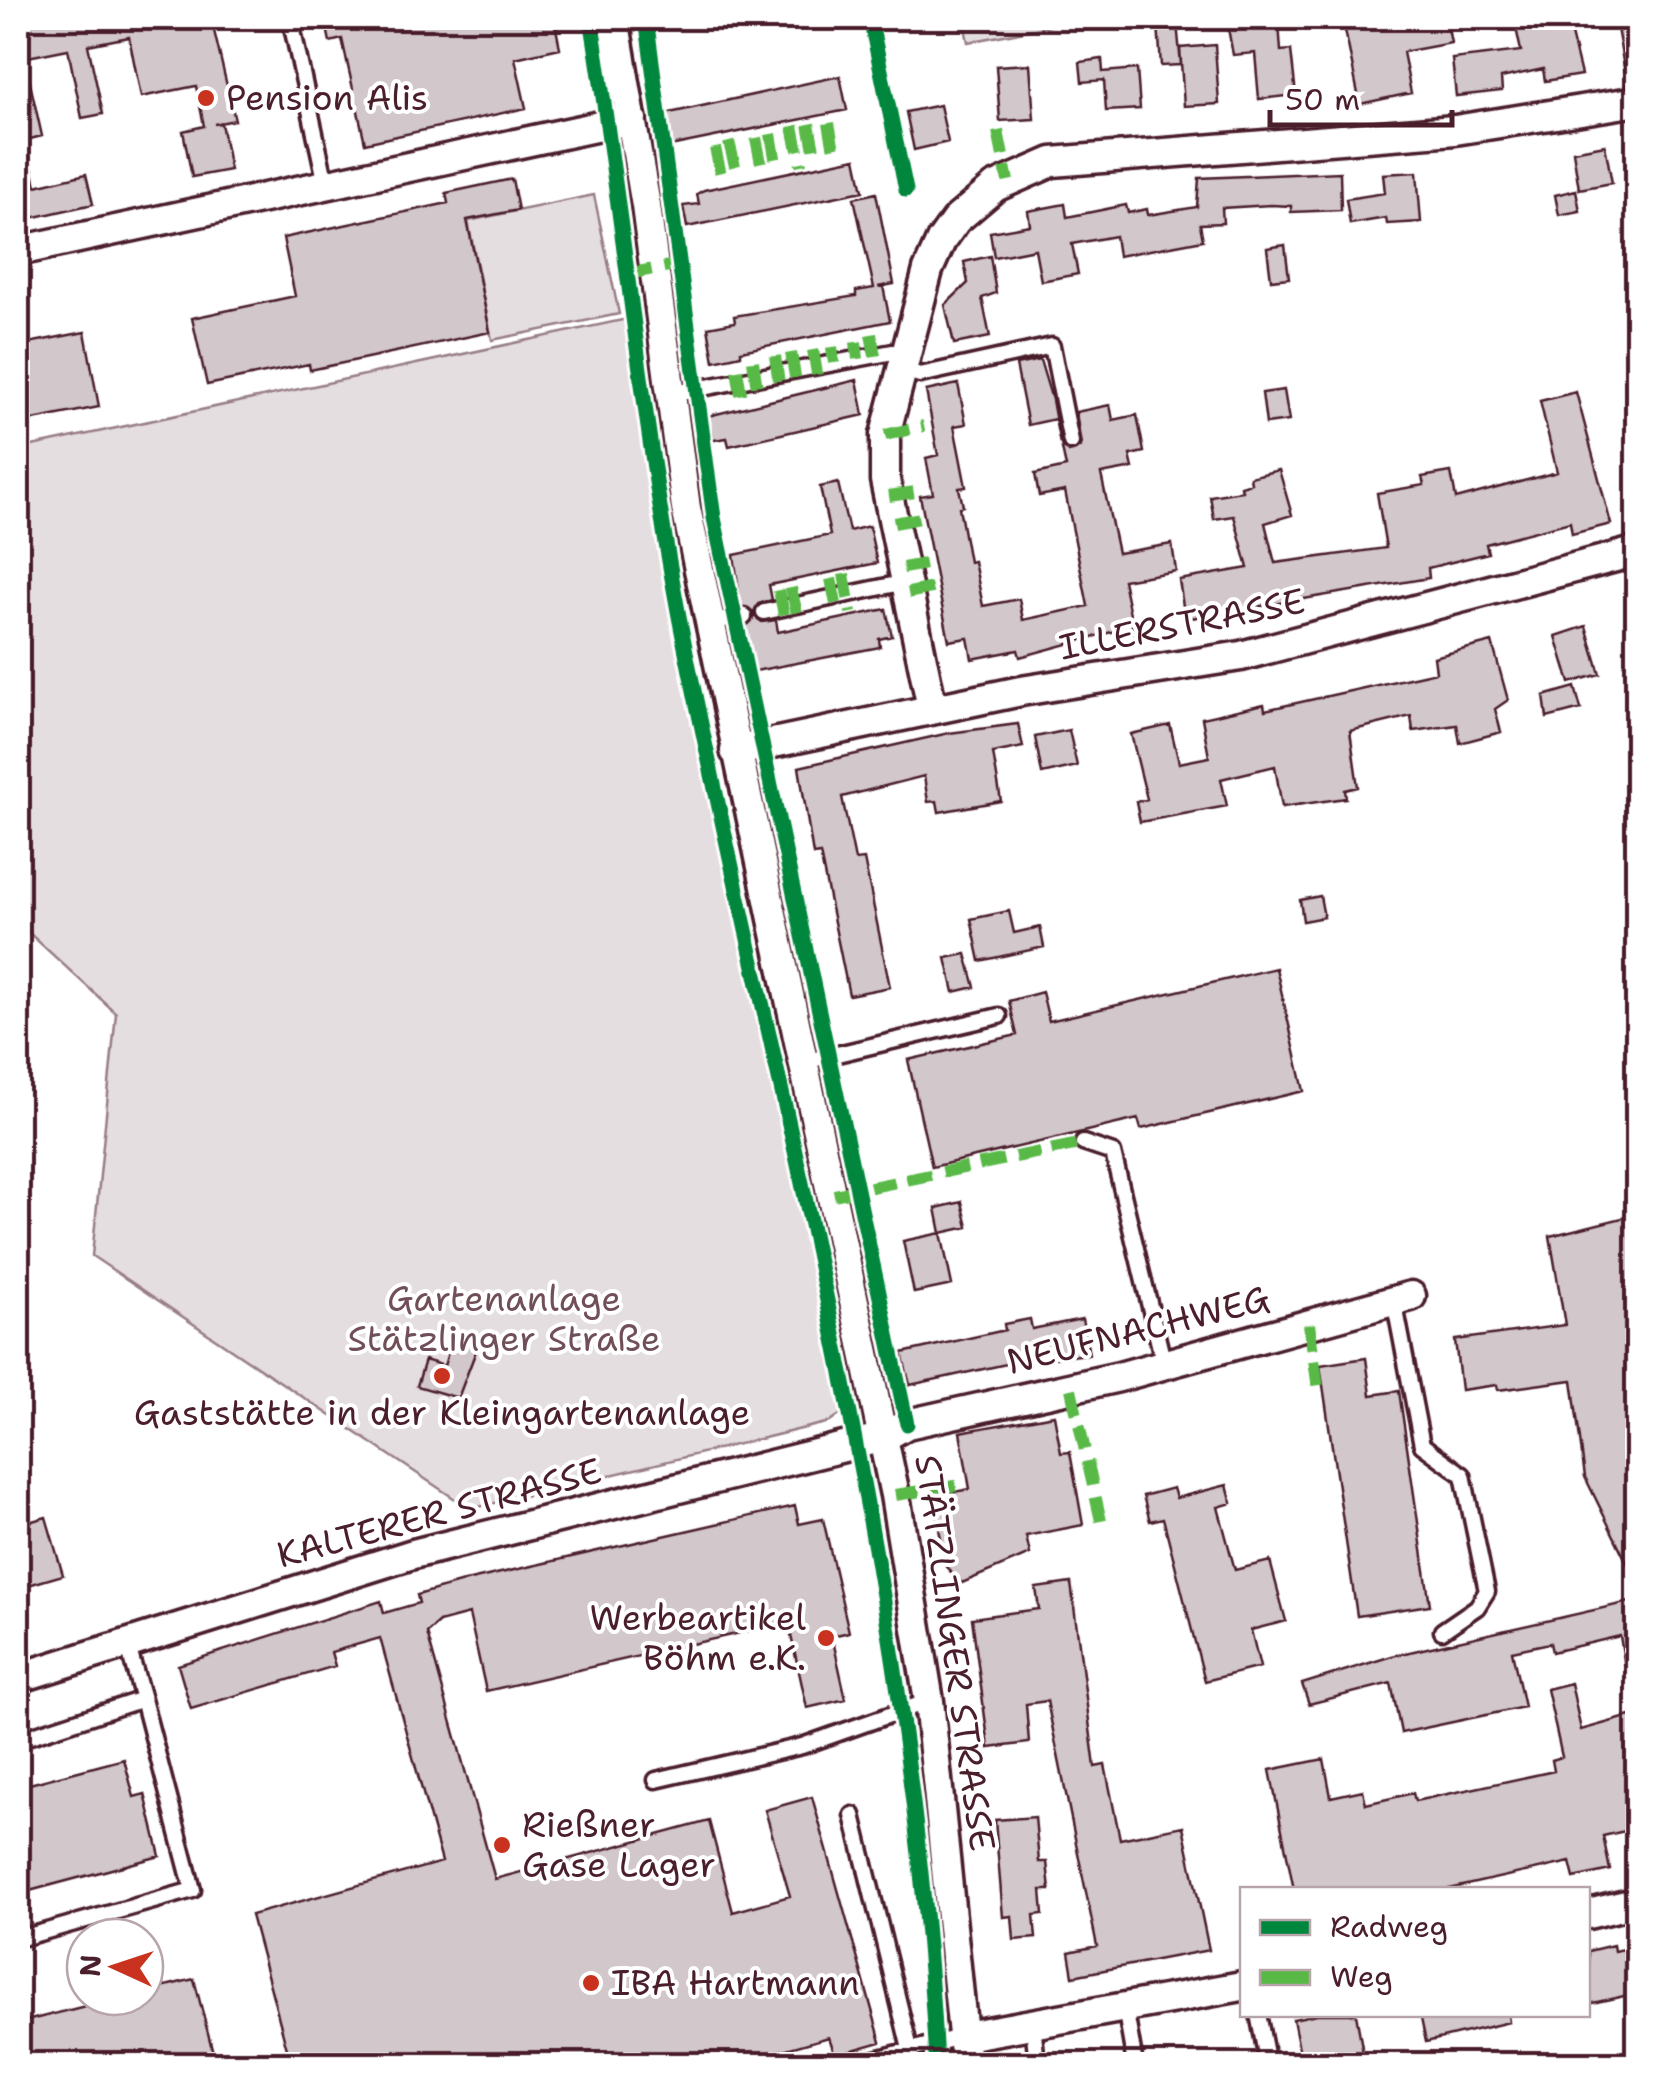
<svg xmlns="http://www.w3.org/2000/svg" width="1655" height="2082" font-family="'Shantell Sans',sans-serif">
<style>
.green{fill:#e5dee0;stroke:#987e86;stroke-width:2.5}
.building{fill:#d2c7cb;stroke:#4a1f2b;stroke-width:2.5}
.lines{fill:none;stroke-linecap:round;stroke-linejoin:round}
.lane-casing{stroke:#4a1f2b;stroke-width:21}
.street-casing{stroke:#4a1f2b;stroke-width:35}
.lane{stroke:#fff;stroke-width:14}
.street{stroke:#fff;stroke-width:28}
.quiet{stroke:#58b947;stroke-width:12;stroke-dasharray:25 12;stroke-linecap:butt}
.cycleway-casing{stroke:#fff;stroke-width:21}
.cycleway{stroke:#00873e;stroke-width:15}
.poi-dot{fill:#c8321e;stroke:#fff;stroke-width:4}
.labels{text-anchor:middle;stroke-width:8;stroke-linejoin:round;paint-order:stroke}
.poi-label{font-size:35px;fill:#4a1f2b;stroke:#fff;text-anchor:start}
.street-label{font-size:35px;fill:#4a1f2b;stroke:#fff}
.park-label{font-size:35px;fill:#714f58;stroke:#fff}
</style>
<rect width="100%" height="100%" fill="#fff"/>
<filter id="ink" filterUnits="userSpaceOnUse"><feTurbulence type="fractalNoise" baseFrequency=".01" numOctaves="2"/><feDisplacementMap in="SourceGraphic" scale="20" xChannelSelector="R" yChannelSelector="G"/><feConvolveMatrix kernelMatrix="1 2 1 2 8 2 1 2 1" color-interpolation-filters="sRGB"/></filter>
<g filter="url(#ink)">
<!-- green -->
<path class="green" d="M963 18H1092L968 42Z
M594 195 619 314 492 340 468 221Z
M627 319 669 598 847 1401 845 1411 830 1422 470 1509 92 1256 116 1013 27 931 18 932V449Z"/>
<!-- building -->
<path class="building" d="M18 18H211L235 120 214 124 221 123 230 170 192 177 183 131 204 126 196 86 141 97 129 37 88 45 103 114 82 118 68 49 18 59Z
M325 18H554L560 48 515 58 526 108 365 143 342 39 330 42Z
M1446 18 1451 43 1403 52 1411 93 1360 104 1345 30 1396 20 1397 27Z
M1527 18H1567L1581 75 1545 81 1543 69 1501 78 1502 91 1456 96 1452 59 1521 51 1516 28 1528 25Z
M1177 23 1181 65 1161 66 1158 24Z
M1279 23 1281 51 1291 50 1296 95 1259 99 1255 53 1233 55 1228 28Z
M1638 24V83L1627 84 1617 28Z
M1215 45 1219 104 1184 106 1180 48Z
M1102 59 1103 72 1137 69 1140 109 1106 111 1104 80 1082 82 1080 62Z
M1030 64 1034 119 1000 121 996 66Z
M26 65 42 136 26 140 36 186 86 174 93 204 18 221V66Z
M840 76 847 110 670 146 665 114Z
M940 105 948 142 914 150 906 112Z
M1605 145 1612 183 1579 189 1573 151Z
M856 158 863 191 687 227 683 206 699 204 697 194 704 190Z
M1340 172 1341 210 1291 212V206L1271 205 1222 208 1223 223 1200 224 1203 240 1118 256 1115 236 1072 244 1078 274 1041 281 1035 249 994 257 990 232 1030 225 1028 211 1065 204 1067 217 1126 205 1128 213 1147 209 1148 215 1197 207 1199 178Z
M1417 172 1421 222 1387 224 1386 218 1350 224 1346 199 1385 193 1383 174Z
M512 179 518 210 467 220 490 332 310 370 309 364 207 385 192 318 295 296 283 238 448 203 446 193Z
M1576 190 1580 211 1559 215 1555 195Z
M876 193 894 284 878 287 883 286 890 321 741 351V355L714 361 708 327 735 322 734 316 856 296V291L874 288 854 198Z
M1285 245 1289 278 1271 280 1267 248Z
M990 256 996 293 982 298 990 337 954 344 945 305 968 283 964 262Z
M85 332 99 407 18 423V345Z
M1040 360 1052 400 1060 444 1055 419 1028 425 1016 365Z
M857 380 864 415 729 446 727 438 708 441 704 417Z
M958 384 966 424 954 426 966 487 959 488 963 506 959 507 969 562 974 561 983 606 1019 599 1023 620 1088 606 1065 491 1039 496 1035 474 1066 467 1061 444 1069 452 1081 446 1076 412 1110 405 1113 420 1137 415 1144 452 1130 455 1133 468 1101 474 1118 553 1172 544 1176 571 1123 580 1135 639 1117 643 1115 631 1020 657 1018 650 972 659 968 638 949 641 920 496 933 494 926 458 938 455 926 391Z
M1284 390 1289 421 1266 424 1262 393Z
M1576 392 1611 524 1572 534 1570 522 1486 544 1488 553 1428 568 1429 578 1185 619 1179 580 1248 568 1234 516 1214 519 1210 496 1242 491 1241 486 1251 483 1250 477 1279 470 1292 515 1265 523 1275 563 1386 548 1377 493 1424 485 1422 477 1451 472 1456 499 1557 472 1540 401Z
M838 483 849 531 869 526 877 563 769 585 772 600 758 604 754 612 741 606 734 555 830 535 820 487Z
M886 609 892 636 879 639 880 647 755 671 746 626 754 616 762 622 776 620 778 632Z
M1586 626 1600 674 1570 683 1556 636Z
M1492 642 1508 700 1495 709 1501 732 1460 743 1457 725 1413 731 1411 716 1350 731 1358 787 1345 790 1346 798 1282 807 1275 766 1221 779 1227 806 1140 822 1136 802 1147 799 1131 734 1170 725 1179 763 1209 757 1202 718 1264 704 1265 710 1436 672 1434 657Z
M1575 687 1581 709 1547 718 1544 696Z
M1018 724 1023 747 993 753 1001 801 939 812 937 801 928 802 924 776 842 797 855 860 864 859 890 987 849 995 820 854 813 855 799 767 949 733Z
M1069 730 1077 766 1042 774 1035 737Z
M1320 896 1324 917 1303 921 1300 900Z
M1009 911 1014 933 1040 927 1044 947 980 961 971 919Z
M966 954 975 987 954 992 946 958Z
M1276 968 1304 1091 1141 1129 1138 1119 932 1167 908 1060 1017 1035 1009 1001 1042 992 1049 1021Z
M962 1202 968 1227 941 1233 936 1208Z
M1638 1214V1585L1585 1477 1572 1380 1498 1390 1497 1385 1461 1390 1455 1340 1565 1325 1550 1236Z
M941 1233 952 1285 914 1293 903 1241Z
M1030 1319 1032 1329 1082 1319 1089 1354 1011 1363 910 1385 902 1353 1005 1330 1004 1324Z
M453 1335 479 1343 458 1398 417 1386 425 1360 444 1366Z
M1366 1358 1371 1395 1399 1391 1430 1605 1357 1616 1320 1365Z
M1054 1415 1061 1453 1070 1452 1083 1525 1026 1536 1030 1554 962 1583 946 1567 933 1496 970 1489 960 1432Z
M1227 1485 1232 1503 1218 1507 1235 1570 1270 1561 1286 1621 1251 1630 1260 1667 1205 1681 1163 1518 1150 1521 1143 1496 1173 1488 1176 1498Z
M795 1506 799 1524 823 1519 849 1632 832 1636 846 1699 807 1708 788 1622 486 1691 469 1614 439 1622 427 1633 495 1879 709 1821 733 1912 790 1896 765 1810 812 1797 881 2042 835 2055 829 2037 772 2053 775 2064H291L251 1915 442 1862 380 1638 331 1652 335 1666 191 1709 178 1665 381 1601 384 1613 419 1603 417 1595 470 1580Z
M46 1517 63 1575 18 1588V1525Z
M1071 1583 1095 1767 1105 1765 1120 1839 1183 1826 1209 1950 1073 1976 1069 1952 1097 1946 1047 1701 1026 1704 1029 1743 989 1748 972 1618 1039 1609 1036 1588Z
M1638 1600V1677L1627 1678 1620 1636 1552 1652 1550 1643 1512 1651 1524 1707 1401 1733 1391 1683 1309 1704 1302 1684 1392 1656Z
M1571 1683 1581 1730 1638 1714V1828L1603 1836 1610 1870 1574 1878 1570 1862 1444 1890H1294L1270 1770 1324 1759 1331 1797 1363 1790 1366 1804 1413 1793 1415 1801 1554 1771 1552 1760 1562 1757 1547 1689Z
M124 1759 134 1797 145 1794 160 1856 18 1894V1787Z
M1035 1817 1039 1862H1047L1050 1890H1041L1043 1914 1034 1915 1036 1938 1014 1940 1012 1916 1003 1917 995 1820Z
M1613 1945 1614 1951 1638 1946V1993L1588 2004V1951Z
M194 1979 216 2064H18V2023L121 1997H145V1991Z
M1317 2014H1356L1365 2064H1302L1293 2019Z
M1420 2014H1508L1509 2022 1426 2042Z"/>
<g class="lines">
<!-- lane casing -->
<g class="lane-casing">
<path id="lane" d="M291 22 326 184
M903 370 920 375 1052 346 1071 442
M670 394 893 352 906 357
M764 612 906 582
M709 623 744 616
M803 1062 999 1016
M1083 1143 1113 1153 1164 1365
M1394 1300 1422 1445 1463 1475 1487 1591 1477 1607 1442 1631
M18 1740 143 1699 127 1643
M656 1780 802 1746 929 1701
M853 1815 910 2049
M18 1939 193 1890 143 1699
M1125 2007 1135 2064
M1258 2014 1268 2064
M1033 2024 1037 2064
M857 2064 964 2036"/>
</g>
<!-- street casing -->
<g class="street-casing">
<path id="street" d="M614 18 646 206 686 508 895 1495 929 1701 966 2064
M18 251 632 119
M932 708 885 480V435L928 270 941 241 956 220 995 187 1052 162 1455 130 1638 101
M735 751 1021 691 1241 656 1638 551
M18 1678 413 1554 884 1437 907 1424 1119 1377 1411 1296
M1588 1914 1638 1902
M965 2036 1242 1986"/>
</g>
<!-- lane -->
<use href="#lane" class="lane"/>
<!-- street -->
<use href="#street" class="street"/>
<!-- quiet -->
<path class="quiet" d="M829 123 835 155
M809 124 816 160
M793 126 801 165
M998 131 1008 181
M771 134 777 169
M756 138 763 173
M729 142 738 178
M715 148 722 179
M627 274 680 264
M871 334 875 356
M856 342 858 359
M832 347 834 363
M813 350 819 385
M791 353 797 388
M775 356 780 390
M753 361 758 395
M737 370 742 399
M885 435 924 426
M889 496 922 491
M894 523 920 518
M903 568 925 564
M844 574 851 613
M831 579 838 614
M791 588 799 622
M779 590 786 625
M908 593 932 588
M834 1195 1083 1143
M1309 1324 1319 1396
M1071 1389 1101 1521
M895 1495 960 1485"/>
<!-- cycleway casing -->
<g class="cycleway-casing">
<path id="cycleway" d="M591 18C625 227 643 439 685 647 781 1118 912 1582 936 2064
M646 18 714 518 907 1424
M870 18 906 190"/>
</g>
<!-- cycleway -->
<use href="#cycleway" class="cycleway"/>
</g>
</g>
<!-- markers -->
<g class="poi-dot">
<circle cx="206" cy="98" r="10"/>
<circle cx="442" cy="1376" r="10"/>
<circle cx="826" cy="1638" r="10"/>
<circle cx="502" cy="1845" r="10"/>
<circle cx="591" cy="1983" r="10"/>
</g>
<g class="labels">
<!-- poi labels -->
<g class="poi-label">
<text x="226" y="110">Pension Alis</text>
<text x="442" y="1425" text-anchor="middle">Gaststätte in der Kleingartenanlage</text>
<text x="806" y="1630" text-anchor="end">Werbeartikel<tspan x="806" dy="40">Böhm e.K.</tspan></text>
<text x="522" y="1837">Rießner<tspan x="522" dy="40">Gase Lager</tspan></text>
<text x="611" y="1995">IBA Hartmann</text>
</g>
<!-- street labels -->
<g class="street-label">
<text transform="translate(1182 624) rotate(-11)" y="12">ILLERSTRASSE</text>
<text transform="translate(1138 1330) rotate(-14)" y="12">NEUFNACHWEG</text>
<text transform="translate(439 1513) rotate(-15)" y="12">KALTERER STRASSE</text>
<text transform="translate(955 1653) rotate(82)" y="12">STÄTZLINGER STRASSE</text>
</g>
<!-- park labels -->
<g class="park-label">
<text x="504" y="1311">Gartenanlage<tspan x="504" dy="40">Stätzlinger Straße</tspan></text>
</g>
</g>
<!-- margin -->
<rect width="1655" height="2082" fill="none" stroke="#fff" stroke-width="60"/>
<rect x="30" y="30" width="1595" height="2022" fill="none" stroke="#4a1f2b" stroke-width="4" filter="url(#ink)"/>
<!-- legend -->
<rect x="1240" y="1887" width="350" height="130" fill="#ffffff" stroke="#b7a5aa" stroke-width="2.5"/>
<rect x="1260" y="1920" width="50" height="15" fill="#00873e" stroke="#b7a5aa" stroke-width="2.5"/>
<text x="1330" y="1937" font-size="30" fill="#4a1f2b">Radweg</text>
<rect x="1260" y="1970" width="50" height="15" fill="#58b947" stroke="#b7a5aa" stroke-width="2.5"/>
<text x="1330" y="1987" font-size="30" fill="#4a1f2b">Weg</text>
<!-- north arrow -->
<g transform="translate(115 1967) rotate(273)"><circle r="48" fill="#ffffff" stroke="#b7a5aa" stroke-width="2.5"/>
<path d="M0-8L18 38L0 25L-18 38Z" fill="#c8321e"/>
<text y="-15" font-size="28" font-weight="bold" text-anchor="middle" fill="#4a1f2b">N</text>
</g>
<!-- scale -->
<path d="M1270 110v15h182v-15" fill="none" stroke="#4a1f2b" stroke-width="5"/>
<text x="1285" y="110" font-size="30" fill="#4a1f2b" stroke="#ffffff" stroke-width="8" paint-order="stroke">50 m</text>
</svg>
